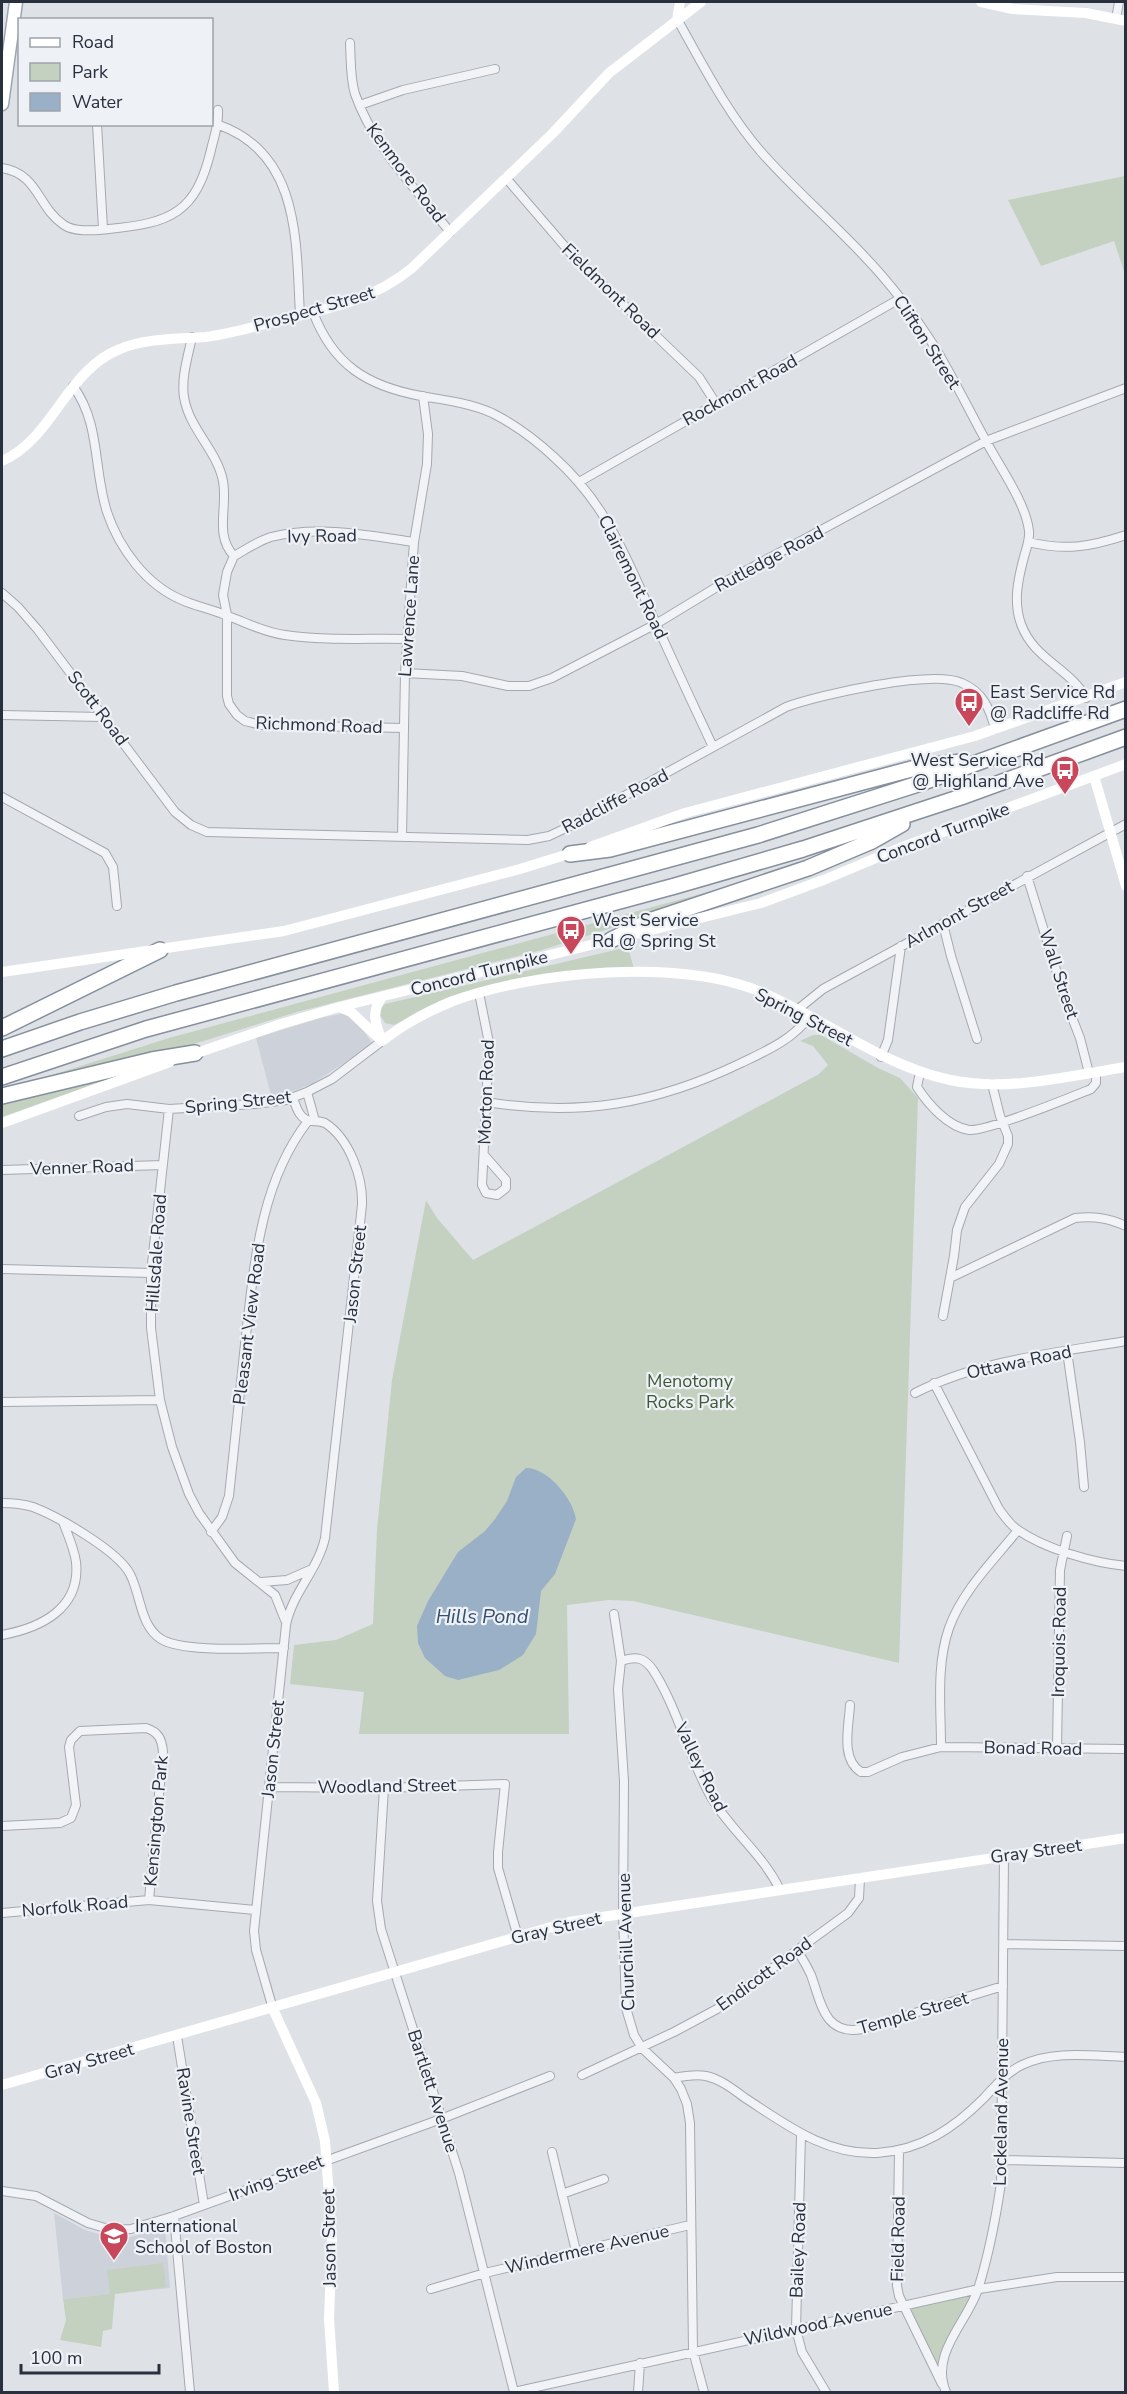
<svg xmlns="http://www.w3.org/2000/svg" width="1127" height="2394" font-family="'Nunito Sans',sans-serif">
<style>
.built{fill:#cdd1d9}
.green{fill:#c4d1c0}
.water{fill:#9ab0c6}
.lines{fill:none;stroke-linecap:round;stroke-linejoin:round}
.street-casing{stroke:#a4a9b1;stroke-width:10}
.primary-casing{stroke:#9ea6b3;stroke-width:15}
.highway-casing{stroke:#868f9d;stroke-width:18}
.street{stroke:#f1f3f6;stroke-width:8}
.secondary{stroke:#fff;stroke-width:10}
.primary{stroke:#fff;stroke-width:12}
.highway{stroke:#fff;stroke-width:15}
.labels{text-anchor:middle;stroke-width:4.5;stroke-linejoin:round;paint-order:stroke}
.street-label{font-size:18px;fill:#28303e;stroke:#eef1f5}
.poi-label{font-size:18px;fill:#28303e;stroke:#eef1f5;text-anchor:start}
.park-label{font-size:18px;fill:#3d5936;stroke:#eef1f5}
.water-label{font-size:20px;font-style:italic;fill:#344f70;stroke:#eef1f5}
</style>
<rect width="100%" height="100%" fill="#dee2e7"/>
<!-- built -->
<path class="built" d="M346 1013 360 1026 373 1044 312 1084 272 1099 256 1038 320 1018Z
M54 2213 85 2230 109 2237H130L165 2228 170 2288 63 2299Z"/>
<!-- green -->
<path class="green" d="M1125 176V274L1114 241 1041 266 1008 200Z
M752 880 754 883 542 950 297 1012 158 1055 46 1079V1077L169 1038Z
M628 947 634 969 472 990 446 998 394 1025 385 1023 380 1015V1009L385 1004Z
M813 1035H821L878 1068 900 1078 918 1098 899 1663 633 1601 609 1600 567 1605 569 1734H359L364 1692 290 1684 294 1645 336 1640 373 1624 377 1529 392 1380 426 1200 437 1218 473 1260 819 1074 828 1065 813 1046 800 1041Z
M122 1074 2 1117V1103Z
M163 2263 166 2287 115 2294 112 2329 103 2331 101 2347 60 2340 66 2320 63 2299 110 2294 107 2270Z
M979 2289 945 2358V2389L902 2306Z"/>
<!-- water -->
<path class="water" d="M526 1468C548 1468 573 1499 576 1519L555 1574 541 1591 536 1634 523 1655 499 1670 458 1680 445 1676 425 1658 418 1643 417 1626 428 1601 458 1552 485 1531 495 1519 507 1501 516 1477Z"/>
<g class="lines">
<!-- street casing -->
<g class="street-casing">
<path id="street" d="M677 19C703 65 727 113 762 153 794 189 831 221 864 256 891 284 915 316 936 349 954 379 969 410 986 441 999 466 1026 503 1029 531 1030 540 1026 549 1024 557 1018 579 1013 602 1021 624 1034 660 1069 667 1086 698
M1116 19 1119 2
M350 43C351 60 350 78 355 94 373 146 416 189 450 232
M360 105 403 90 495 69
M97 124 103 229
M219 125C301 154 296 244 300 315
M2 168C39 174 37 207 64 225 76 233 96 230 109 229 171 223 196 213 211 150 214 136 219 125 218 110
M506 178 574 257 699 377 715 402
M313 312C333 365 367 386 421 396 445 400 470 403 492 413 514 424 537 441 555 458 607 505 626 557 654 619 673 662 693 704 713 747
M192 337C188 356 181 378 184 397 189 429 217 450 223 481 228 507 214 535 234 556L227 572 223 595 227 615V696L229 704 237 715 245 721 261 725 404 728
M73 386C101 424 93 469 107 512 119 548 146 585 182 600 195 606 211 609 225 615 246 622 262 632 285 635 325 641 368 638 408 639
M579 482 901 298
M1028 542C1066 551 1089 547 1126 535
M234 556C245 550 258 541 271 537 317 525 368 535 414 542
M2 593 18 607 38 630 175 812 191 825 207 832 528 840 549 836 566 828 786 707C819 695 932 669 962 683 983 692 990 709 995 729
M405 673 462 676 508 686H529L552 678 656 624 725 582 986 441 1126 388
M2 715 102 717
M2 797 105 853 113 867 117 906
M402 837 405 673 414 542 427 464 428 434 423 396
M1027 876 1066 1002 1080 1038 1089 1073
M943 924 951 956 977 1039
M479 993 489 1043 482 1185 486 1193 497 1195 506 1188V1180L484 1155
M797 1010 823 989 1126 824
M881 1057 888 1040 901 946
M920 1072 917 1087C928 1104 948 1127 969 1130 986 1132 1071 1097 1091 1089L1096 1083V1072
M307 1092 315 1121
M486 1102C580 1117 656 1104 741 1063 766 1051 792 1040 809 1017
M169 1109 151 1273V1328L160 1400 172 1447 189 1494 199 1513 235 1563 275 1595 285 1620
M79 1116 106 1107 127 1104 169 1109 255 1104 286 1100 307 1092 332 1079 382 1041
M2 1170 163 1165
M2 1269 151 1273
M950 1278 1075 1218C1095 1216 1108 1218 1126 1226
M943 1316 954 1256 957 1230 965 1207 999 1164 1008 1144V1136L1000 1116 992 1084
M1067 1351 1080 1442 1084 1487
M934 1383 999 1509C1005 1517 1010 1525 1018 1530 1045 1549 1094 1563 1126 1566
M915 1393C980 1360 1055 1353 1126 1341
M2 1402 160 1400
M2 1503C12 1503 23 1504 33 1507 59 1517 118 1551 130 1574 141 1595 140 1626 161 1639 184 1653 255 1648 284 1648
M211 1532 222 1517 229 1496C234 1445 240 1395 245 1344 254 1268 259 1184 308 1121
M261 1582 287 1580 312 1569
M614 1614 621 1661 618 1689 624 1781 623 1914 626 2008 634 2035 642 2048 674 2078 681 2089 687 2104 690 2123 693 2351 704 2392
M2 1635C40 1628 81 1609 76 1562 74 1548 68 1535 63 1522
M621 1661C636 1656 644 1657 653 1670 678 1709 688 1756 711 1797 730 1830 763 1854 780 1890
M850 1705C849 1726 840 1759 861 1772H868L902 1757 941 1747 1126 1749
M941 1747C941 1708 936 1665 949 1628 962 1591 994 1560 1018 1530
M1057 1748 1060 1570 1067 1536
M269 1787 384 1788 505 1784 498 1852V1868L518 1937
M384 1788 377 1901 381 1929 459 2173 514 2392
M2 1826 60 1823 71 1818 76 1805 69 1747 71 1740 80 1731 146 1728C159 1732 162 1740 163 1752L149 1900
M2 1913 149 1900 255 1910
M1004 1944 1126 1946
M797 1950C802 1958 807 1966 811 1975 821 2002 824 2036 862 2029L1003 1986
M273 2009 256 1950 254 1931 286 1625C292 1593 318 1570 325 1538L362 1205C363 1178 350 1139 325 1123 320 1121 317 1121 312 1121 300 1121 296 1107 293 1098
M177 2036 204 2205
M582 2075 674 2032 717 2009 848 1913 859 1898 860 1878
M674 2078C684 2076 695 2074 706 2076 720 2079 733 2089 745 2098 787 2125 825 2155 877 2153 922 2150 954 2128 984 2098 995 2086 1007 2072 1022 2065 1053 2050 1092 2056 1126 2057
M801 2135 796 2329 802 2352 826 2392
M899 2150 897 2286 899 2296 942 2384
M552 2152 576 2251
M1003 2160 1126 2163
M2 2191 36 2196 88 2223 112 2230 131 2229 174 2216 441 2119 550 2076
M562 2194 604 2179
M174 2216 190 2392
M431 2289 485 2273 690 2225
M514 2392 979 2289 1057 2277H1126
M638 2392 640 2363
M946 2392C929 2352 970 2320 979 2286 989 2253 996 2217 1001 2183L1004 1856"/>
</g>
<!-- primary casing -->
<g class="primary-casing">
<path id="primary" d="M2 104 16 2"/>
</g>
<!-- highway casing -->
<g class="highway-casing">
<path id="highway" d="M570 854 610 849 919 767 961 762
M611 940 652 920 808 868 872 841 902 824
M2 1028 160 950
M2 1049 80 1022 176 993 758 835 918 784 1126 709
M2 1077 146 1029 675 886 803 849 961 797 1126 737
M2 1096 152 1060 195 1053"/>
</g>
<!-- street -->
<use href="#street" class="street"/>
<!-- secondary -->
<path class="secondary" d="M981 2 1013 9 1086 13 1126 21
M677 19 680 2
M2 461C53 439 66 370 120 349 146 338 177 339 205 337 230 334 253 327 277 321 326 309 372 301 412 268L553 133 609 73 701 2
M1094 776 1126 886
M590 847 685 813 975 736 1126 682
M2 972 284 931 520 869 575 852
M339 1007 351 1012 382 1041
M381 1038C375 1023 371 1010 383 996
M382 1041C404 1024 428 1011 453 1001 535 971 680 958 761 992 826 1019 880 1065 950 1080 1008 1092 1068 1076 1126 1067
M191 1055 278 1025 339 1007 761 903 826 879 900 848 1126 764
M2 1123 170 1062
M273 2009 316 2103 325 2141 332 2239 329 2319 334 2392
M2 2085 569 1922 1126 1838"/>
<!-- primary -->
<use href="#primary" class="primary"/>
<!-- highway -->
<use href="#highway" class="highway"/>
</g>
<!-- icons -->
<defs>
<g id="bus-pin" transform="scale(1.5)"><path d="M0 17L-7.5 6A9.5 9.5 0 1 1 7.5 6Z" fill="#c9475b" stroke="#eef1f5"/><path d="M-5-6H5V4H4V6H2V4H-2V6H-4V4H-5ZM-3.5-4V0h7V-4ZM-3.5 1.2v1.5H-2V1.2ZM2 1.2v1.5H3.5V1.2Z" fill="#fff"/></g>
<g id="school-pin" transform="scale(1.5)"><path d="M0 17L-7.5 6A9.5 9.5 0 1 1 7.5 6Z" fill="#c9475b" stroke="#eef1f5"/><path d="M0-5L7-2L0 1L-7-2ZM-4 1L0 2.5L4 1V4Q0 6-4 4Z" fill="#fff"/></g>
</defs>
<g fill-rule="evenodd">
<use href="#bus-pin" x="969" y="702"/>
<use href="#bus-pin" x="1065" y="770"/>
<use href="#bus-pin" x="571" y="930"/>
<use href="#school-pin" x="114" y="2236"/>
</g>
<g class="labels">
<!-- street labels -->
<g class="street-label">
<text transform="translate(406 173) rotate(53)" y="6">Kenmore Road</text>
<text transform="translate(611 291) rotate(44)" y="6">Fieldmont Road</text>
<text transform="translate(314 309) rotate(-16)" y="6">Prospect Street</text>
<text transform="translate(927 342) rotate(57)" y="6">Clifton Street</text>
<text transform="translate(740 390) rotate(-29)" y="6">Rockmont Road</text>
<text transform="translate(322 536) rotate(-1)" y="6">Ivy Road</text>
<text transform="translate(769 559) rotate(-28)" y="6">Rutledge Road</text>
<text transform="translate(633 577) rotate(64)" y="6">Clairemont Road</text>
<text transform="translate(409 616) rotate(-86)" y="6">Lawrence Lane</text>
<text transform="translate(98 708) rotate(53)" y="6">Scott Road</text>
<text transform="translate(319 725) rotate(2)" y="6">Richmond Road</text>
<text transform="translate(615 801) rotate(-28)" y="6">Radcliffe Road</text>
<text transform="translate(943 833) rotate(-21)" y="6">Concord Turnpike</text>
<text transform="translate(959 914) rotate(-29)" y="6">Arlmont Street</text>
<text transform="translate(479 973) rotate(-14)" y="6">Concord Turnpike</text>
<text transform="translate(1059 974) rotate(72)" y="6">Wall Street</text>
<text transform="translate(804 1017) rotate(27)" y="6">Spring Street</text>
<text transform="translate(486 1092) rotate(-88)" y="6">Morton Road</text>
<text transform="translate(238 1102) rotate(-6)" y="6">Spring Street</text>
<text transform="translate(82 1167) rotate(-2)" y="6">Venner Road</text>
<text transform="translate(156 1253) rotate(-86)" y="6">Hillsdale Road</text>
<text transform="translate(355 1274) rotate(-84)" y="6">Jason Street</text>
<text transform="translate(249 1324) rotate(-83)" y="6">Pleasant View Road</text>
<text transform="translate(1019 1362) rotate(-12)" y="6">Ottawa Road</text>
<text transform="translate(1059 1642) rotate(-89)" y="6">Iroquois Road</text>
<text transform="translate(1033 1748) rotate(1)" y="6">Bonad Road</text>
<text transform="translate(273 1749) rotate(-84)" y="6">Jason Street</text>
<text transform="translate(701 1767) rotate(64)" y="6">Valley Road</text>
<text transform="translate(387 1786) rotate(-1)" y="6">Woodland Street</text>
<text transform="translate(156 1821) rotate(-85)" y="6">Kensington Park</text>
<text transform="translate(1036 1851) rotate(-8)" y="6">Gray Street</text>
<text transform="translate(75 1906) rotate(-5)" y="6">Norfolk Road</text>
<text transform="translate(556 1928) rotate(-13)" y="6">Gray Street</text>
<text transform="translate(626 1942) rotate(-92)" y="6">Churchill Avenue</text>
<text transform="translate(764 1974) rotate(-36)" y="6">Endicott Road</text>
<text transform="translate(913 2013) rotate(-16)" y="6">Temple Street</text>
<text transform="translate(89 2061) rotate(-16)" y="6">Gray Street</text>
<text transform="translate(433 2091) rotate(72)" y="6">Bartlett Avenue</text>
<text transform="translate(1001 2112) rotate(-89)" y="6">Lockeland Avenue</text>
<text transform="translate(191 2121) rotate(81)" y="6">Ravine Street</text>
<text transform="translate(276 2178) rotate(-21)" y="6">Irving Street</text>
<text transform="translate(329 2238) rotate(-91)" y="6">Jason Street</text>
<text transform="translate(898 2239) rotate(-89)" y="6">Field Road</text>
<text transform="translate(587 2249) rotate(-13)" y="6">Windermere Avenue</text>
<text transform="translate(798 2250) rotate(-88)" y="6">Bailey Road</text>
<text transform="translate(818 2324) rotate(-12)" y="6">Wildwood Avenue</text>
</g>
<!-- poi labels -->
<g class="poi-label">
<text x="990" y="698">East Service Rd<tspan x="990" dy="21">@ Radcliffe Rd</tspan></text>
<text x="1044" y="766" text-anchor="end">West Service Rd<tspan x="1044" dy="21">@ Highland Ave</tspan></text>
<text x="592" y="926">West Service<tspan x="592" dy="21">Rd @ Spring St</tspan></text>
<text x="135" y="2232">International<tspan x="135" dy="21">School of Boston</tspan></text>
</g>
<!-- park labels -->
<g class="park-label">
<text x="690" y="1387">Menotomy<tspan x="690" dy="21">Rocks Park</tspan></text>
</g>
<!-- water labels -->
<g class="water-label">
<text x="482" y="1623">Hills Pond</text>
</g>
</g>
<!-- border -->
<rect width="1127" height="2394" fill="none" stroke="#28303e" stroke-width="6"/>
<!-- legend -->
<rect x="18" y="18" width="195" height="108" fill="#eef1f5" stroke="#9fa4ac" stroke-width="1.5"/>
<rect x="30" y="38" width="30" height="9" fill="#ffffff" stroke="#9fa4ac" stroke-width="1.5"/>
<text x="72" y="48" font-size="18" fill="#28303e">Road</text>
<rect x="30" y="63" width="30" height="18" fill="#c4d1c0" stroke="#9fa4ac" stroke-width="1.5"/>
<text x="72" y="78" font-size="18" fill="#28303e">Park</text>
<rect x="30" y="93" width="30" height="18" fill="#9ab0c6" stroke="#9fa4ac" stroke-width="1.5"/>
<text x="72" y="108" font-size="18" fill="#28303e">Water</text>
<!-- scale -->
<path d="M21 2364v9h138v-9" fill="none" stroke="#28303e" stroke-width="3"/>
<text x="30" y="2364" font-size="18" fill="#28303e" stroke="#eef1f5" stroke-width="4.5" paint-order="stroke">100 m</text>
</svg>
